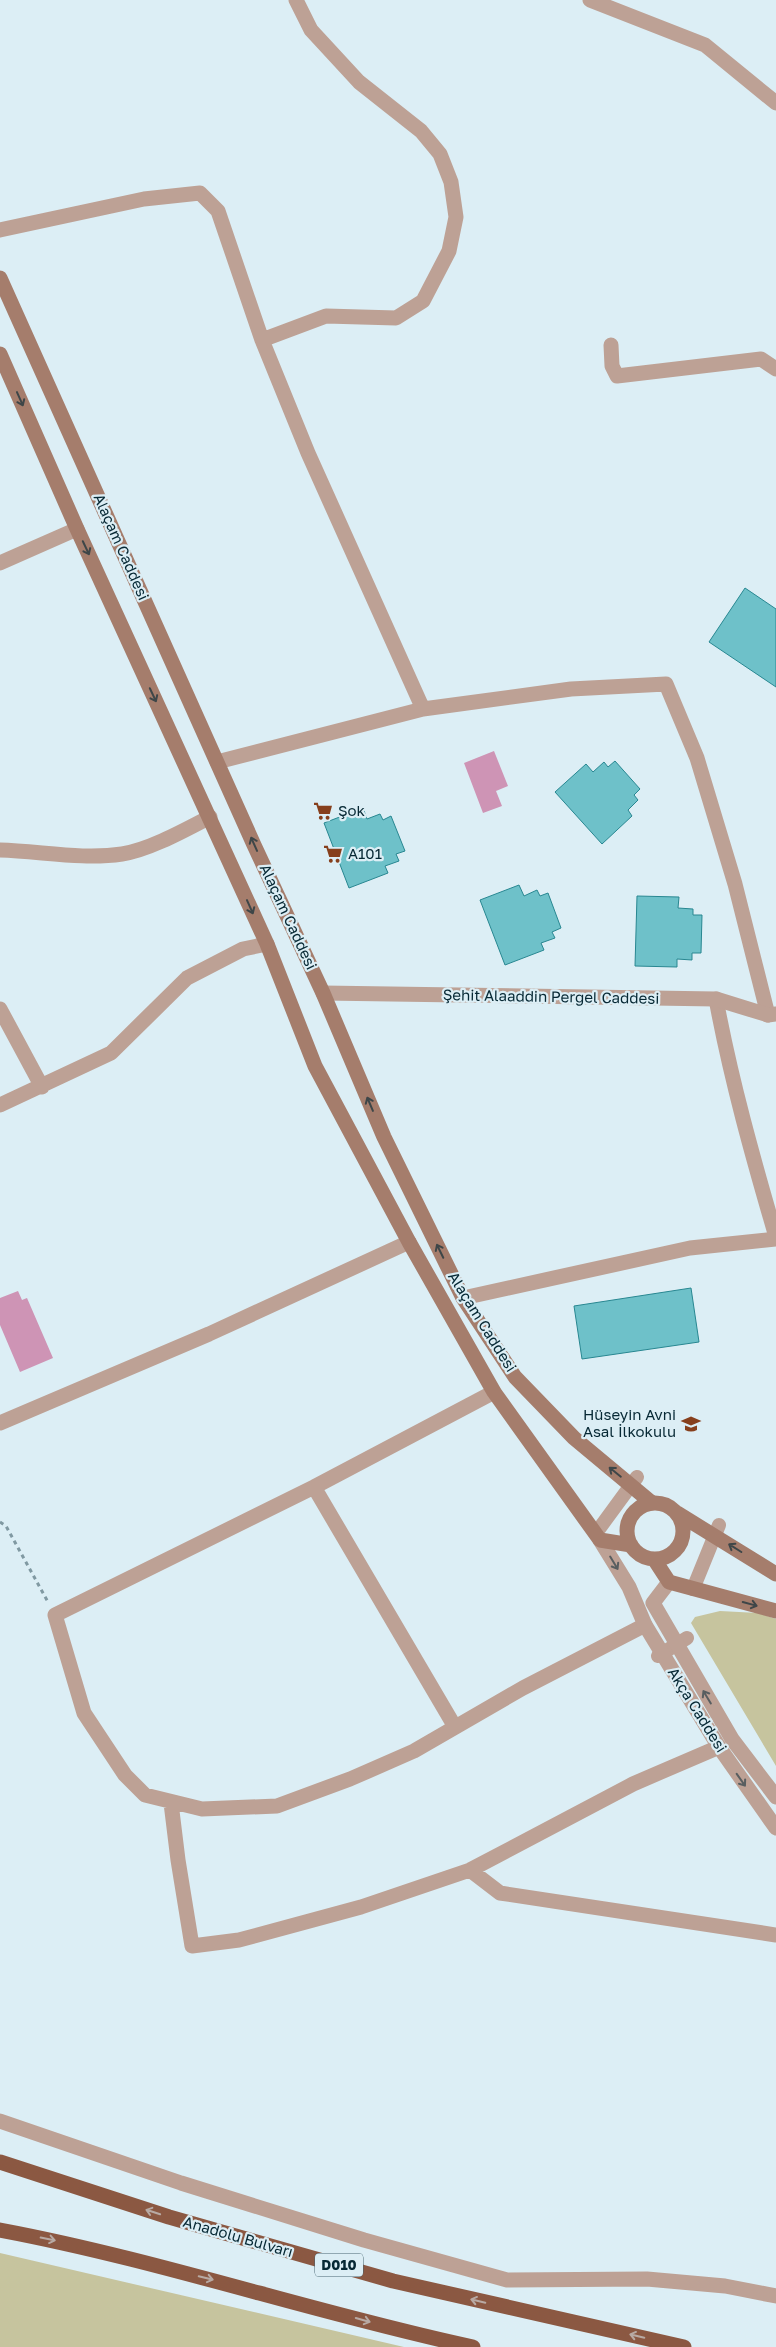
<svg xmlns="http://www.w3.org/2000/svg" width="776" height="2347" font-family="'Golos Text',sans-serif">
<style>
.green{fill:#c6c49e}
.water{fill:#ce94b5}
.building{fill:#6ec1c9;stroke:#288791}
.lines{fill:none;stroke-linecap:round;stroke-linejoin:round}
.path{stroke:#8099a2;stroke-width:3;stroke-dasharray:4 4;stroke-linecap:butt}
.pedestrian{stroke:#bda195;stroke-width:14}
.minor{stroke:#bda195;stroke-width:15}
.tertiary{stroke:#bda195;stroke-width:15}
.secondary{stroke:#a57d6c;stroke-width:15}
.trunk{stroke:#8b5842;stroke-width:15}
.oneway{stroke:#3e4648}
.oneway2{stroke:#585e60}
.oneway3{stroke:#b8aaa4}
.labels{text-anchor:middle;stroke-width:4.5;stroke-linejoin:round;paint-order:stroke}
.shield{fill:#dceef5;stroke:#46636e;stroke-width:1}
.shield-label{font-size:14px;font-weight:bold;fill:#062834}
.street-label{font-size:15px;fill:#062834;stroke:#dceef5}
.poi-label{font-size:15px;fill:#062834;stroke:#dceef5;text-anchor:start}
</style>
<rect width="100%" height="100%" fill="#dceef5"/>
<!-- green -->
<path class="green" d="M720 1611 758 1613 776 1619V1766L691 1623 695 1617Z
M0 2253 404 2347H0Z"/>
<!-- water -->
<path class="water" d="M494 751 508 786 496 791 502 806 483 813 464 763Z
M18 1291 22 1300 27 1298 53 1358 20 1372 0 1325V1298Z"/>
<!-- building -->
<path class="building" d="M745 588 776 609V687L709 642Z
M615 761 640 789 634 795 638 800 628 810 632 816 602 844 555 792 586 764 593 772 604 762 608 767Z
M363 808 367 819 380 814 383 820 391 816 405 851 396 854 399 861 385 866 388 873 349 888 324 823Z
M519 885 524 896 537 890 540 896 548 893 561 928 552 932 555 938 541 943 544 950 505 965 480 900Z
M637 896 679 897 678 908 693 909V915H702L701 953H692V960L677 959V967L635 966Z
M691 1288 699 1342 582 1359 574 1306Z"/>
<g class="lines">
<!-- path -->
<path class="path" d="M0 1522 6 1526 48 1602"/>
<!-- pedestrian -->
<path class="pedestrian" d="M596 1533 637 1477
M693 1589 719 1525
M658 1656 687 1638"/>
<!-- minor -->
<path class="minor" d="M0 230 144 199 200 193 218 211 262 340 308 453 423 709
M262 340 326 316 396 318 423 301 449 251 456 217 451 182 440 154 421 131 359 82 311 30 296 0
M611 345 612 366 617 376 761 359 776 369
M0 563 77 529
M217 762 423 709 571 689 666 684 697 758 735 884 768 1015
M0 850C40 851 82 860 122 854 149 850 185 830 210 817
M716 999C731 1080 753 1158 776 1237
M0 1009 42 1087
M0 1105 111 1053 187 978 243 949 267 944
M463 1298 690 1248 776 1239
M494 1392 314 1487 55 1615 84 1713 125 1775 145 1795 202 1809 277 1806 350 1779 414 1751 523 1688 645 1625
M0 1423 209 1334 409 1242
M314 1487 455 1727
M171 1803 178 1860 192 1946 239 1940 361 1907 470 1870 633 1784 719 1747
M470 1870 500 1893 776 1935"/>
<!-- tertiary -->
<path class="tertiary" d="M590 0 705 45 776 103
M323 993 716 999 768 1015 776 1014
M600 1540 629 1587 645 1625 719 1747 776 1828
M669 1582 653 1603 732 1739 776 1797
M0 2121 181 2183 364 2240 507 2280 647 2279 725 2286 776 2296"/>
<!-- secondary -->
<path class="secondary" d="M0 278 254 845 323 993 384 1137 463 1298 515 1377 574 1438 652 1503
M0 354 77 529 267 944 315 1066 409 1242 494 1392 600 1540 631 1545
M627 1531a28 28 0 1 1 56 0a28 28 0 1 1-56 0Z
M677 1513 776 1574
M654 1559 669 1582 776 1611"/>
<!-- trunk -->
<path class="trunk" d="M0 2162 169 2217 393 2281 684 2347
M0 2230C160 2260 314 2313 473 2347"/>
</g>
<!-- one-way arrows -->
<defs><path id="oneway-shaft" d="M-6 0H5M1.5-3L5.5 0L1.5 3" fill="none" stroke-width="1.6" stroke-linecap="round" stroke-linejoin="round" transform="scale(1.25)"/></defs>
<g class="oneway">
<use href="#oneway-shaft" transform="translate(20 399) rotate(66)"/>
<use href="#oneway-shaft" transform="translate(86 548) rotate(65)"/>
<use href="#oneway-shaft" transform="translate(153 695) rotate(65)"/>
<use href="#oneway-shaft" transform="translate(254 844) rotate(-114)"/>
<use href="#oneway-shaft" transform="translate(250 907) rotate(66)"/>
<use href="#oneway-shaft" transform="translate(370 1104) rotate(-113)"/>
<use href="#oneway-shaft" transform="translate(440 1251) rotate(-116)"/>
<use href="#oneway-shaft" transform="translate(615 1472) rotate(-141)"/>
<use href="#oneway-shaft" transform="translate(735 1548) rotate(-148)"/>
<use href="#oneway-shaft" transform="translate(750 1604) rotate(15)"/>
</g>
<g class="oneway2">
<use href="#oneway-shaft" transform="translate(614 1563) rotate(59)"/>
<use href="#oneway-shaft" transform="translate(707 1697) rotate(-121)"/>
<use href="#oneway-shaft" transform="translate(741 1780) rotate(55)"/>
</g>
<g class="oneway3">
<use href="#oneway-shaft" transform="translate(153 2212) rotate(-162)"/>
<use href="#oneway-shaft" transform="translate(48 2239) rotate(11)"/>
<use href="#oneway-shaft" transform="translate(206 2278) rotate(14)"/>
<use href="#oneway-shaft" transform="translate(478 2301) rotate(-167)"/>
<use href="#oneway-shaft" transform="translate(363 2320) rotate(16)"/>
<use href="#oneway-shaft" transform="translate(637 2336) rotate(-167)"/>
</g>
<!-- icons -->
<defs>
<g id="supermarket-bare" transform="scale(1.5)"><path d="M-6-5.5h2.5l.6 2H6L4.5 2H-2.5L-4.4-4H-6ZM-1.5 3.2a1.3 1.3 0 1 0 .1 0ZM3 3.2a1.3 1.3 0 1 0 .1 0Z" fill="#863f1c" stroke="#dceef5" stroke-width="2.5" paint-order="stroke"/></g>
<g id="school-bare" transform="scale(1.5)"><path d="M0-5L7-2L0 1L-7-2ZM-4 1L0 2.5L4 1V4Q0 6-4 4Z" fill="#863f1c" stroke="#dceef5" stroke-width="2.5" paint-order="stroke"/></g>
</defs>
<g fill-rule="evenodd">
<use href="#supermarket-bare" x="323" y="811"/>
<use href="#supermarket-bare" x="333" y="854"/>
<use href="#school-bare" x="691" y="1424"/>
</g>
<g class="labels">
<!-- shield labels -->
<rect class="shield" x="315" y="2253.5" width="48" height="23" rx="4"/>
<g class="shield-label">
<text x="339" y="2270">D010</text>
</g>
<!-- street labels -->
<g class="street-label">
<text transform="translate(121 547) rotate(66)" y="5">Alaçam Caddesi</text>
<text transform="translate(288 917) rotate(65)" y="5">Alaçam Caddesi</text>
<text transform="translate(551 997) rotate(1)" y="5">Şehit Alaaddin Pergel Caddesi</text>
<text transform="translate(482 1322) rotate(58)" y="5">Alaçam Caddesi</text>
<text transform="translate(697 1710) rotate(58)" y="5">Akça Caddesi</text>
<text transform="translate(238 2237) rotate(16)" y="5">Anadolu Bulvarı</text>
</g>
<!-- poi labels -->
<g class="poi-label">
<text x="338" y="816">Şok</text>
<text x="348" y="859">A101</text>
<text x="676" y="1420" text-anchor="end">Hüseyin Avni<tspan x="676" dy="17">Asal İlkokulu</tspan></text>
</g>
</g>
</svg>
